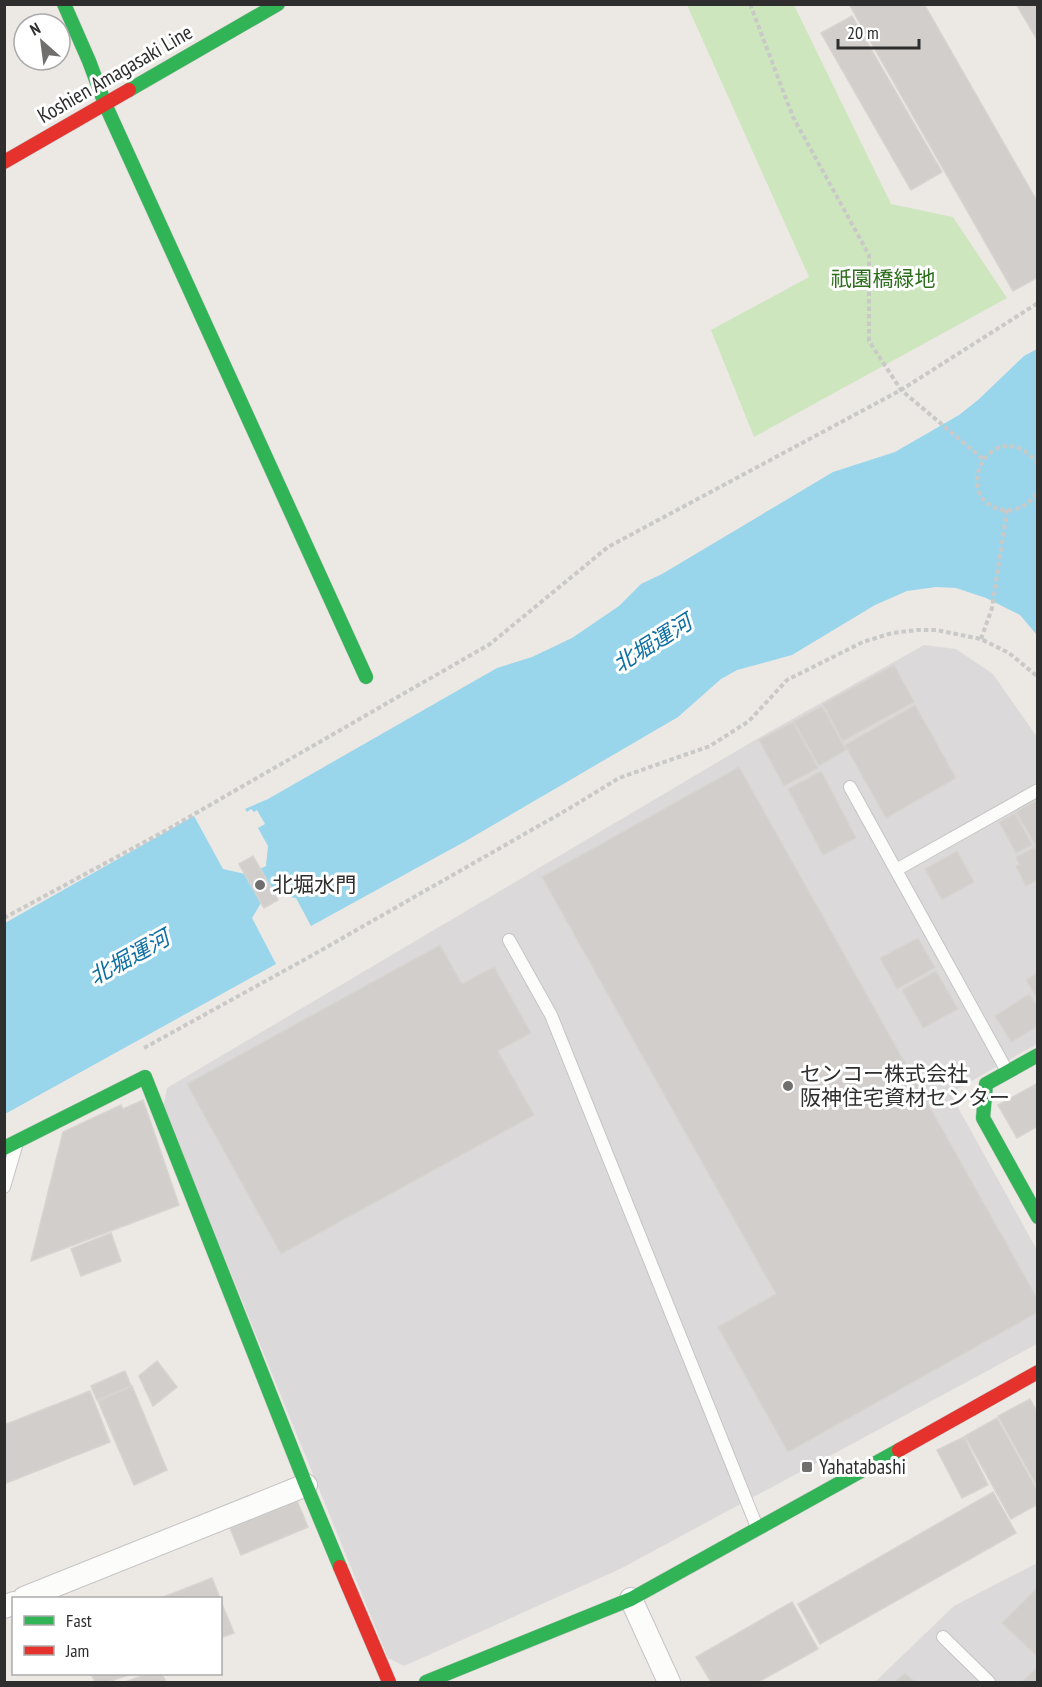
<svg xmlns="http://www.w3.org/2000/svg" width="1042" height="1687" font-family="'PT Sans Narrow','Noto Sans JP',sans-serif">
<style>
.industrial{fill:#dcd9db}
.green{fill:#cee6be}
.water{fill:#99d6ec}
.building{fill:#d1cecb;stroke:#d7d4d0;stroke-width:1.5}
.lines{fill:none;stroke-linecap:round;stroke-linejoin:round}
.lane-casing{stroke:#c5c4c5;stroke-width:14}
.street-casing{stroke:#c5c4c5;stroke-width:24}
.fast-casing{stroke:#c5c4c5;stroke-width:15}
.jam-casing{stroke:#c5c4c5;stroke-width:15}
.path{stroke:#c9c9c8;stroke-width:4;stroke-dasharray:4.5 3;stroke-linecap:butt}
.lane{stroke:#fcfcfb;stroke-width:12}
.street{stroke:#fcfcfb;stroke-width:22}
.fast{stroke:#30b455;stroke-width:14}
.jam{stroke:#e5322d;stroke-width:14}
.poi-dot{fill:#706f6e;stroke:#fff;stroke-width:2}
.labels{text-anchor:middle;stroke-width:6;stroke-linejoin:round;paint-order:stroke}
.street-label{font-size:21px;fill:#2e2e2e;stroke:#fff}
.park-label{font-size:21px;fill:#2c6e1b;stroke:#fff}
.poi-label{font-size:21px;fill:#2e2e2e;stroke:#fff;text-anchor:start}
.water-label{font-size:22px;font-style:italic;fill:#0d6fa3;stroke:#fff}
</style>
<rect width="100%" height="100%" fill="#ece8e4"/>
<!-- industrial -->
<path class="industrial" d="M924 645 956 649 993 674 1037 737V1044L950 1093 1037 1250V1344L620 1569 404 1666 388 1658 163 1107 167 1088 755 740Z
M1037 1563V1682H875L954 1606Z"/>
<!-- green -->
<path class="green" d="M687 5H794L891 204 953 217 1007 298 754 437 711 330 809 277Z"/>
<!-- water -->
<path class="water" d="M1037 349V635L1020 615 986 598 956 588 936 587 907 591 875 605 792 655 737 670 721 679 678 717 464 842 311 926 296 898 274 894 260 869 266 866 268 846 258 828 265 824 257 810 254 812 251 809 247 812 245 809 268 799 497 668 532 657 572 638 619 606 641 584 662 574 833 472 895 452 959 415 978 400 1024 356Z
M194 816 223 869 245 874 261 903 252 918 276 964 5 1114V923Z"/>
<!-- building -->
<path class="building" d="M849 4H924L1038 203V277L1013 291Z
M1016 4H1038V41Z
M852 16 942 172 911 190 821 33Z
M894 665 914 702 843 741 823 704Z
M915 705 956 778 886 818 845 745Z
M822 706 846 750 819 766 794 721Z
M793 722 818 768 784 786 759 740Z
M739 767 1038 1300V1312L788 1452 718 1327 776 1294 542 877Z
M821 771 856 838 823 855 788 789Z
M1038 799V849L1016 812Z
M1015 813 1032 845 1016 853 999 822Z
M1035 847 1038 852V880L1026 886 1016 866 1020 865 1016 857Z
M957 851 974 882 942 900 925 869Z
M253 856 278 900 264 908 239 864Z
M918 938 935 968 897 989 880 958Z
M440 945 462 984 494 967 531 1033 498 1051 534 1115 281 1254 187 1084Z
M936 971 958 1009 923 1028 902 990Z
M1038 973V999L1026 980Z
M1029 994 1038 1007V1026L1011 1042 995 1016Z
M1038 1083V1126L1017 1138 998 1105Z
M143 1100 179 1205 31 1261 63 1132 121 1105 123 1109Z
M111 1233 121 1261 81 1276 71 1249Z
M157 1361 177 1387 153 1406 139 1376Z
M125 1371 131 1386 97 1400 91 1386Z
M132 1386 167 1470 134 1485 98 1401Z
M90 1391 110 1442 4 1484V1425Z
M1030 1399 1038 1414V1488L998 1416Z
M997 1418 1038 1492V1504L1011 1519 965 1436Z
M964 1437 988 1485 962 1498 937 1450Z
M993 1492 1016 1533 820 1644 798 1604Z
M297 1501 308 1527 241 1555 230 1528Z
M212 1578 220 1598H161Z
M1038 1587V1657L1002 1623Z
M220 1599 234 1633 220 1638Z
M792 1602 818 1649 758 1682H711L696 1657Z
M1038 1667V1682H1022Z
M905 1673 915 1682H895Z
M91 1674H131L108 1682H95Z
M147 1674H162L166 1682H125Z"/>
<g class="lines">
<!-- lane casing -->
<g class="lane-casing">
<path id="lane" d="M850 787 1007 1071
M896 870 1038 790
M509 940 551 1015 757 1527
M4 1187 16 1146
M943 1637 989 1682"/>
</g>
<!-- street casing -->
<g class="street-casing">
<path id="street" d="M24 1598 306 1485
M631 1599 669 1682
M4 1607 14 1603"/>
</g>
<!-- fast casing -->
<g class="fast-casing">
<path id="fast" d="M64 4 89 61 105 104 366 677
M129 90 278 4
M1038 1055 986 1084 983 1118 1038 1217
M4 1148 145 1077 306 1485 340 1567
M426 1682 631 1599 899 1450"/>
</g>
<!-- jam casing -->
<g class="jam-casing">
<path id="jam" d="M4 162 129 90
M899 1450 1038 1372
M340 1567 389 1682"/>
</g>
<!-- path -->
<path class="path" d="M750 4 793 117 869 255V341L901 390 983 459
M1038 464C994 408 946 499 1003 510 1018 512 1029 504 1038 492
M981 639 992 608 1007 510
M4 918 163 832 490 644 608 547 901 390 1038 303
M144 1048 311 956 570 808 619 778 710 746 749 721 787 680 863 642 892 633 917 630H936L981 639 1009 653 1038 677"/>
<!-- lane -->
<use href="#lane" class="lane"/>
<!-- street -->
<use href="#street" class="street"/>
<!-- fast -->
<use href="#fast" class="fast"/>
<!-- jam -->
<use href="#jam" class="jam"/>
</g>
<!-- markers -->
<g class="poi-dot">
<circle cx="260" cy="885" r="6"/>
<circle cx="788" cy="1086" r="6"/>
<rect x="801" y="1461" width="12" height="12" rx="3"/>
</g>
<g class="labels">
<!-- street labels -->
<g class="street-label">
<text transform="translate(115 74) rotate(-30)" y="7">Koshien Amagasaki Line</text>
</g>
<!-- park labels -->
<g class="park-label">
<text x="883" y="286">祇園橋緑地</text>
</g>
<!-- poi labels -->
<g class="poi-label">
<text x="272" y="892">北堀水門</text>
<text x="800" y="1081">センコー株式会社<tspan x="800" dy="24">阪神住宅資材センター</tspan></text>
<text x="819" y="1474">Yahatabashi</text>
</g>
<!-- water labels -->
<g class="water-label">
<text transform="translate(652 643) rotate(-32)" y="8">北堀運河</text>
<text transform="translate(129 957) rotate(-29)" y="8">北堀運河</text>
</g>
</g>
<!-- border -->
<rect width="1042" height="1687" fill="none" stroke="#2e2e2e" stroke-width="12"/>
<!-- legend -->
<rect x="12" y="1597" width="210" height="78" fill="#ffffff" stroke="#ababab" stroke-width="1.5"/>
<rect x="24" y="1616" width="30" height="9" fill="#30b455" stroke="#ababab" stroke-width="1.5"/>
<text x="66" y="1627" font-size="18" fill="#2e2e2e">Fast</text>
<rect x="24" y="1646" width="30" height="9" fill="#e5322d" stroke="#ababab" stroke-width="1.5"/>
<text x="66" y="1657" font-size="18" fill="#2e2e2e">Jam</text>
<!-- north arrow -->
<g transform="translate(42 42) rotate(332)"><circle r="28" fill="#ffffff" stroke="#ababab" stroke-width="1.5"/>
<path d="M0-4.5L10 22L0 15L-10 22Z" fill="#706f6e"/>
<text y="-9" font-size="16" font-weight="bold" text-anchor="middle" fill="#2e2e2e">N</text>
</g>
<!-- scale -->
<path d="M838 39v9h81v-9" fill="none" stroke="#2e2e2e" stroke-width="3"/>
<text x="847" y="39" font-size="18" fill="#2e2e2e" stroke="#ffffff" stroke-width="4.5" paint-order="stroke">20 m</text>
</svg>
